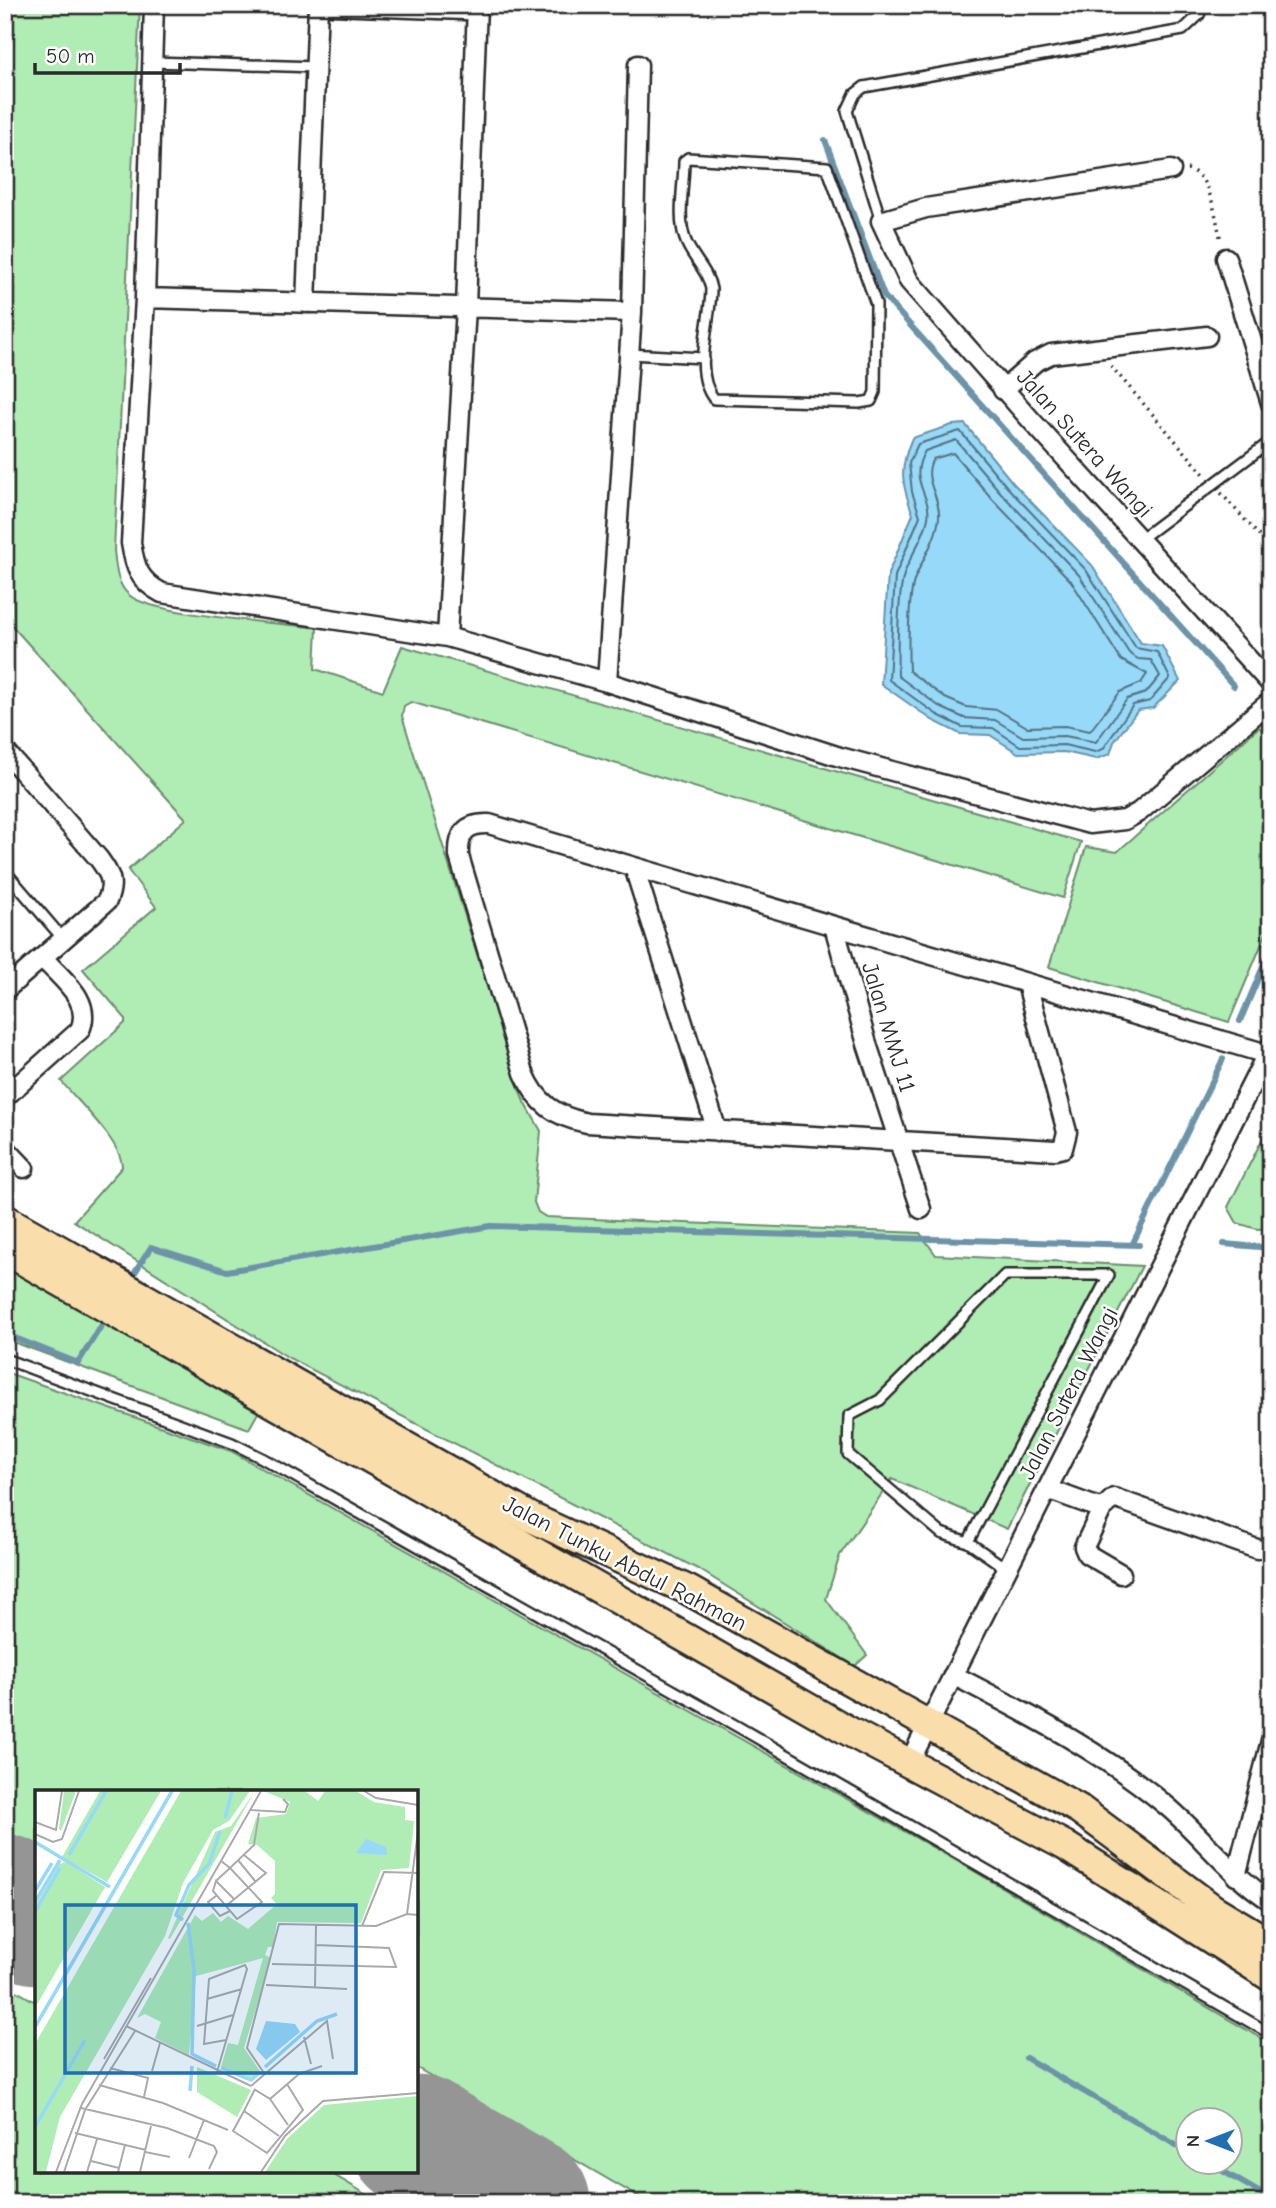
<svg xmlns="http://www.w3.org/2000/svg" width="1276" height="2208" font-family="'Comic Neue',sans-serif">
<style>
.green{fill:#afedb4;stroke:#6d8c70;stroke-width:2;fill-rule:evenodd}
.water{fill:#97d9f9;stroke:#6c93a7;stroke-width:2}
.lines{fill:none;stroke-linecap:round;stroke-linejoin:round}
.shore{stroke:#56717d;stroke-width:2}
.stream{stroke:#6c93a7;stroke-width:6}
.runway{stroke:#959595;stroke-width:131}
.service-casing{stroke:#2b2b2b;stroke-width:14}
.minor-casing{stroke:#2b2b2b;stroke-width:23}
.primary-casing{stroke:#2b2b2b;stroke-width:33}
.path{stroke:#2b2b2b;stroke-width:3.5;stroke-dasharray:2 5;stroke-linecap:butt}
.service{stroke:#fff;stroke-width:9}
.minor{stroke:#fff;stroke-width:18}
.primary{stroke:#f9deab;stroke-width:28}
.labels{text-anchor:middle;stroke-width:5;stroke-linejoin:round;paint-order:stroke}
.street-label{font-size:23px;fill:#2b2b2b;stroke:#fff}
.inset-river{fill:none;stroke:#97d9f9;stroke-width:3.5}
.inset-road{fill:none;stroke:#aaa;stroke-width:2}
.view{fill:#1f6fb2;fill-opacity:0.15;stroke:#1f6fb2;stroke-width:3.5}
.inset-edge{fill:none;stroke:#2b2b2b;stroke-width:3.5}
</style>
<rect width="100%" height="100%" fill="#fff"/>
<filter id="ink" filterUnits="userSpaceOnUse"><feTurbulence type="fractalNoise" baseFrequency=".0143" numOctaves="2"/><feDisplacementMap in="SourceGraphic" scale="14" xChannelSelector="R" yChannelSelector="G"/><feConvolveMatrix kernelMatrix="1 2 1 2 8 2 1 2 1" color-interpolation-filters="sRGB"/></filter>
<g filter="url(#ink)">
<!-- green -->
<path class="green" d="M5 5H140L114 550C116 567 116 583 129 595 150 615 282 623 317 628L315 669 383 691 402 646 1081 842 1063 898 411 702 404 706 402 716 522 1097 541 1131 534 1202 538 1212 546 1217 920 1233 936 1255 1142 1266 1007 1529 892 1479 840 1555 826 1599 867 1655 855 1666 700 1570 289 1358 74 1221 122 1167C122 1142 77 1101 61 1081L125 1023V1018L83 969 156 907 128 870 186 819 5 618Z
M1259 727 1271 740V922L1229 1022 1049 967 1086 847 1117 852Z
M1271 1122V1228L1257 1229 1237 1223 1228 1207Z
M5 1266 259 1411 249 1429 5 1339Z
M5 1372 231 1451 955 1860 1271 2044V2203H649L417 2068 416 1792H37V1848L5 1830ZM1230 2120V2162H1188V2120Z
M5 1984 37 2003V2171H327L381 2203H5Z"/>
<!-- water -->
<path class="water" d="M965 424 1013 483 1092 565 1141 643 1162 646 1180 681 1153 708 1138 710 1114 742 1110 754 1096 759 1064 752 1018 753 990 735 960 734 932 720 881 684 888 574 913 514C901 484 899 468 912 438L952 425Z"/>
<g class="lines">
<!-- shore -->
<path class="shore" d="M960 431 1007 487 1086 570 1136 648 1157 652 1170 678 1150 701 1133 705 1103 749 1095 752 1064 745 1020 746 993 728 962 727 936 714 889 680 895 576 920 516 912 492 909 463 918 444Z
M956 440 1001 493 1079 575 1129 653 1138 659 1151 660 1160 676 1146 693 1127 699 1096 742 1065 736 1023 737 995 720 964 718 940 707 898 676C897 651 898 601 903 578 908 557 924 540 928 518 932 495 907 481 925 451Z
M953 453 993 500 1071 581 1121 660 1147 674 1141 683 1120 692 1090 731 1065 726 1027 727 998 710 966 707 945 698 909 671C908 651 908 595 915 578 923 558 937 539 939 517 941 497 921 479 933 459Z"/>
<!-- stream -->
<path class="stream" d="M825 140 884 296 1234 686
M1265 724 1271 730
M1240 1021 1271 948
M1224 1244 1271 1248
M1132 1245 1223 1059
M129 1282 151 1247 227 1271 491 1226 1139 1245
M5 1334 78 1363 108 1315
M1026 2058 1188 2152
M1207 2162 1271 2199"/>
<!-- runway -->
<path class="runway" d="M5 1900 37 1919
M416 2140 525 2203"/>
<!-- service casing -->
<g class="service-casing">
<path id="service" d="M318 9 477 15
M153 62 316 67
M688 158 827 167 876 304 875 392 871 401 859 403 714 399C692 372 711 322 711 289 708 270 691 257 685 239 677 217 684 185 684 161Z
M881 221 847 111 855 94 864 87 1183 30 1199 15 1203 5
M629 354 704 358
M1139 540 1271 441
M5 871 64 940
M5 1359 232 1443 262 1458 740 1728 1271 2034
M968 1542 941 1533 848 1454 849 1416 880 1400 1005 1275H1109L968 1542 1007 1569"/>
</g>
<!-- minor casing -->
<g class="minor-casing">
<path id="minor" d="M154 5 145 298 131 543C135 568 139 581 162 593L447 637 607 682 840 757 1090 824 1125 820 1139 812 1271 701
M1171 170 926 208 881 221 909 281 1030 419 1271 684
M1226 258 1271 403
M145 298 632 312
M306 303 318 5
M1003 390 1035 362 1051 354 1207 336
M447 637 466 307 477 5
M607 682 632 312 638 65
M5 751 99 859C110 874 115 882 107 901L5 990
M634 867 717 1131
M834 926 867 1044 921 1209
M1027 984 1067 1132 1063 1148 1055 1150 587 1123C555 1116 537 1104 524 1073L459 856C458 833 466 823 489 824L1267 1054
M5 1097 80 1030C93 1000 62 980 43 958
M5 1148 24 1168
M1047 1489 1102 1509 1114 1498 1257 1549
M1102 1509 1084 1547 1087 1554 1121 1574
M953 1675C1028 1714 1103 1752 1168 1807 1204 1838 1230 1875 1271 1901
M909 1763 1271 1046
M1236 1876 1271 1741"/>
</g>
<!-- primary casing -->
<g class="primary-casing">
<path id="primary" d="M5 1219 532 1518 688 1590 1079 1809 1213 1909 1271 1944
M5 1250 854 1734 1064 1845 1271 1977"/>
</g>
<!-- path -->
<path class="path" d="M1187 169C1212 175 1215 218 1221 240
M1111 366 1204 474
M1221 493 1271 549"/>
<!-- service -->
<use href="#service" class="service"/>
<!-- minor -->
<use href="#minor" class="minor"/>
<!-- primary -->
<use href="#primary" class="primary"/>
</g>
</g>
<g class="labels">
<!-- street labels -->
<g class="street-label">
<text transform="translate(1085 443) rotate(48)" y="8">Jalan Sutera Wangi</text>
<text transform="translate(889 1027) rotate(73)" y="8">Jalan MMJ 11</text>
<text transform="translate(1068 1393) rotate(-63)" y="8">Jalan Sutera Wangi</text>
<text transform="translate(625 1563) rotate(27)" y="8">Jalan Tunku Abdul Rahman</text>
</g>
</g>
<!-- overview -->
<g transform="translate(35 1790)">
<rect width="383" height="383" fill="#fff"/>
<path d="M29 1H41L26 41 24 39ZM65 1H126L72 92 27 67ZM146 1H215L194 31 178 40 148 93 130 146 25 327 11 382H0V254ZM220 1 135 149 133 148 180 42 196 36ZM229 1H270L283 11 290 1H321L339 12 370 17V30L379 31 378 42 374 78 346 80 326 133 242 132 238 157H233L230 165 236 168 209 258 225 281 215 289 186 277 193 253 203 255 228 168 161 186 154 265 120 248 126 232 110 224 102 228 160 125 167 131 178 123 186 132 193 126 213 139 242 114 236 108 240 104V71L222 55 213 54 221 28 251 24 255 12ZM31 72 70 97 0 218V116L24 74ZM162 277 216 300 202 327 162 302ZM383 306V382H230L252 349 289 315Z" fill="#afedb4"/>
<path d="M331 49 351 57 352 65 321 63ZM231 231 260 234 265 242 231 270 221 259Z" fill="#97d9f9"/>
<path class="inset-river" d="M190 28 197 1M0 52 75 97M34 65 71 1M0 101 17 73M0 112 25 70M0 122 25 78M148 130 141 125 154 95 174 74 185 41M153 133 159 180 157 265M0 237 137 1M157 264 181 276M230 277 282 231 302 224M186 278 216 290 225 282M155 301 157 276M0 337 50 250"/>
<path class="inset-road" d="M329 1 341 8 383 15M216 20 250 22 253 14 248 9M0 32 21 40 27 1M0 44 18 52 27 49 44 1M203 70 220 91M186 71 195 78 219 55 224 23M181 91 195 78 227 112 202 129 178 101 181 91 199 109M181 106 173 112 185 126 195 121M191 116 231 83 209 65M372 124 383 42M327 136 349 82 383 83M237 174 361 177 354 158 281 155M231 195 312 199M280 198 281 134M172 209 207 199M91 236 216 296M162 236 198 225M269 247 276 274M69 269 116 188M75 278 113 288 109 307M117 281 125 253M182 282 212 179 210 175 174 189 169 254 191 250M229 283 212 258 244 134 341 136 372 124 383 125M64 295 128 313 193 340M216 296 292 231 298 269M219 299 235 309 253 335M220 299 209 321 244 346M235 309 264 284 287 276M46 318 132 338 179 356 182 362 174 379M209 321 198 341 232 363 268 320 252 294M40 343 111 360M110 362 135 367M154 368 169 330M56 371 84 378M21 382 47 314 226 1M29 382 50 320 100 241M52 382 62 349M83 382 90 355M105 382 116 336M226 382 250 346 288 311 383 303"/>
<path class="view" d="M30 115H321V283H30Z"/>
<rect width="383" height="383" class="inset-edge"/>
</g>
<!-- margin -->
<rect width="1276" height="2208" fill="none" stroke="#fff" stroke-width="28"/>
<rect x="14" y="14" width="1248" height="2180" fill="none" stroke="#2b2b2b" stroke-width="2.5" filter="url(#ink)"/>
<!-- north arrow -->
<g transform="translate(1209 2141) rotate(270)"><circle r="33" fill="#ffffff" stroke="#aaaaaa" stroke-width="2"/>
<path d="M0-5L12 26L0 18L-12 26Z" fill="#1f6fb2"/>
<text y="-10" font-size="19" font-weight="bold" text-anchor="middle" fill="#2b2b2b">N</text>
</g>
<!-- scale -->
<path d="M35 63v10h145v-10" fill="none" stroke="#2b2b2b" stroke-width="3.5"/>
<text x="46" y="63" font-size="21" fill="#2b2b2b" stroke="#ffffff" stroke-width="5" paint-order="stroke">50 m</text>
</svg>
